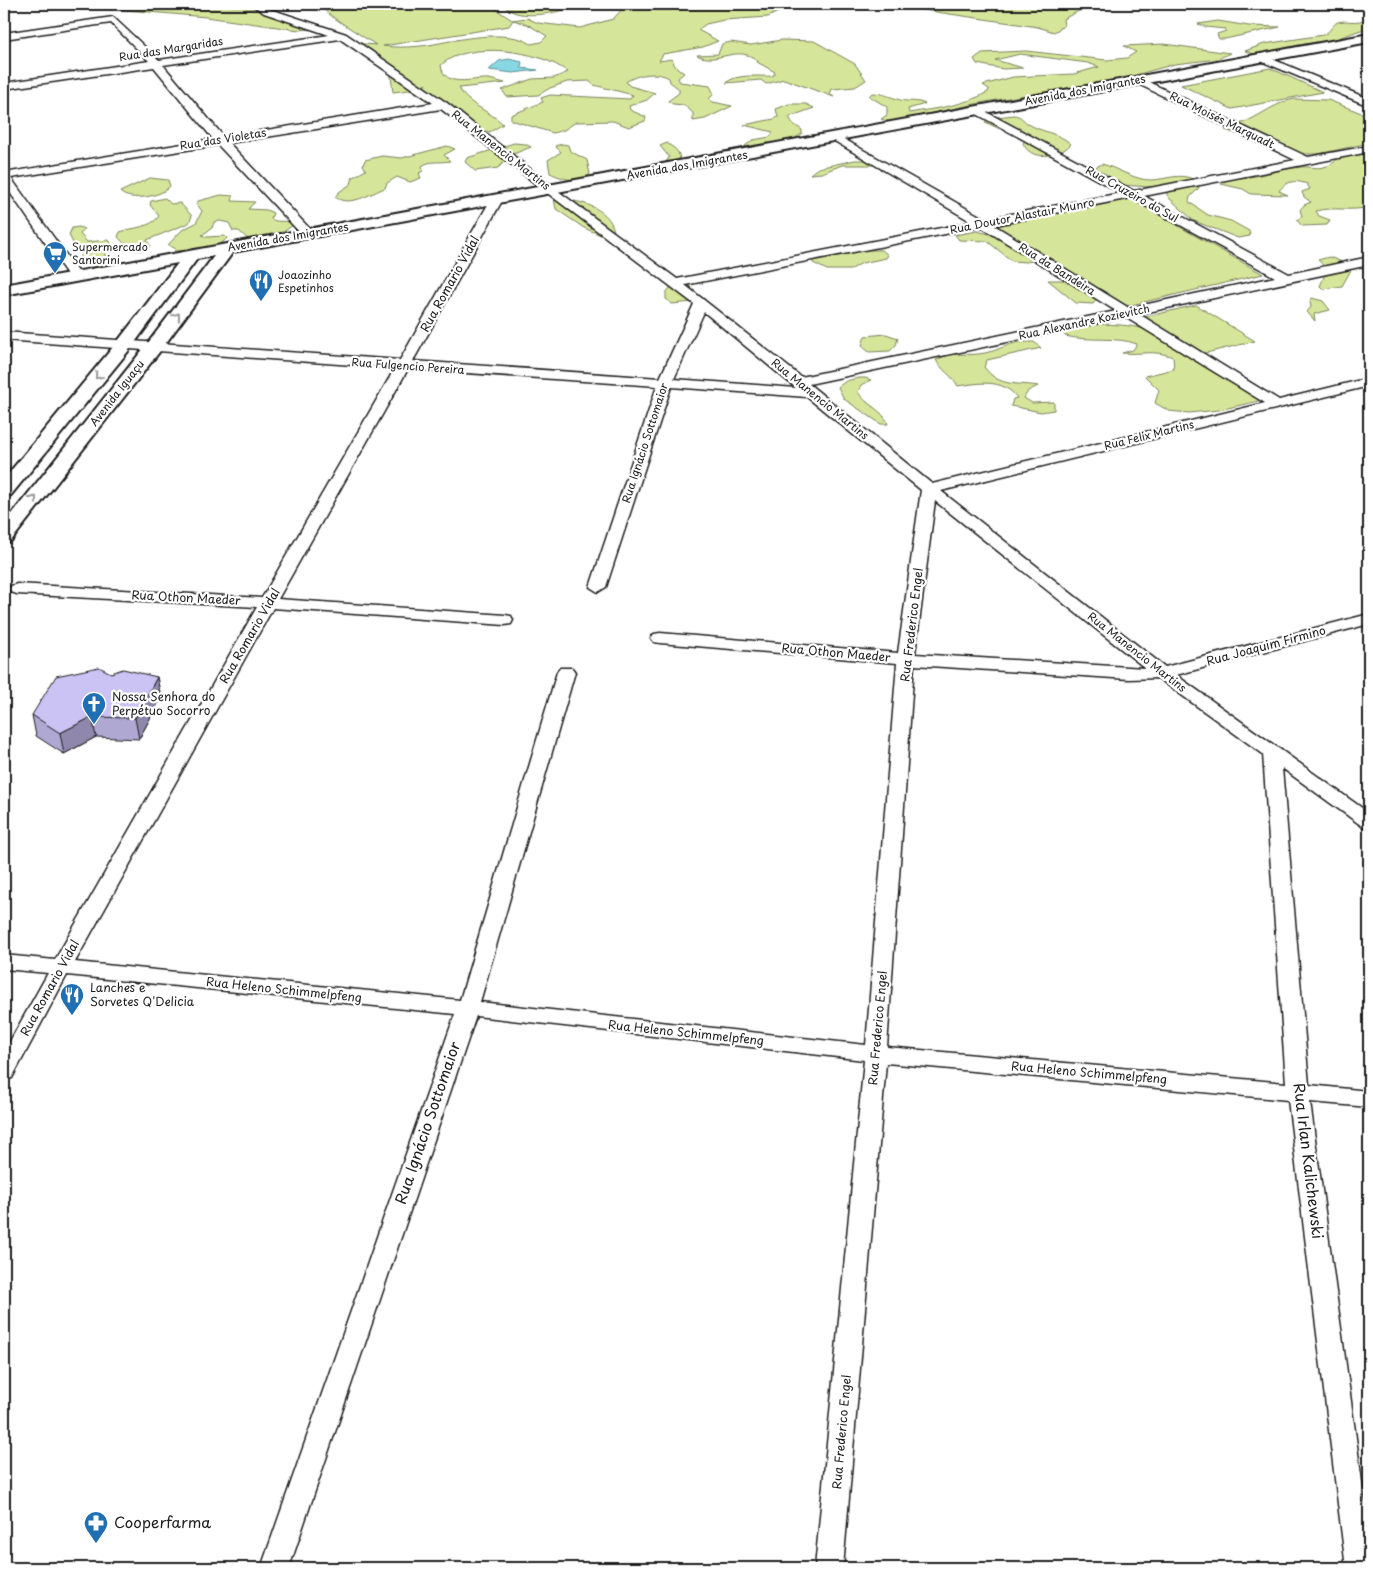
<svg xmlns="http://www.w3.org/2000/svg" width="1373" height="1572" font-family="'Playpen Sans',sans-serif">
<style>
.green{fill:#d5e69a;stroke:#78815b;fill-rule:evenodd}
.water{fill:#88d8e3;stroke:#5d8d93}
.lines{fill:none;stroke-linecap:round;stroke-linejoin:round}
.minor-casing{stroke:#1c1c1c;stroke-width:3}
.tertiary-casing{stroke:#1c1c1c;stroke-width:4}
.minor{fill:#fff;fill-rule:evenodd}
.tertiary{fill:#fff;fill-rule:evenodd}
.wall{fill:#afa8d3;stroke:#1c1c1c}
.shaded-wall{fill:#8f88ac;stroke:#1c1c1c}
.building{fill:#ccc3f5;stroke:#1c1c1c}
.oneway{stroke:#999}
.labels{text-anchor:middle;stroke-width:4.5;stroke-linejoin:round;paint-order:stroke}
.far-street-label{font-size:11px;fill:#1c1c1c;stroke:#fff}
.far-poi-label{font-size:11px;fill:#1c1c1c;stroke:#fff;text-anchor:start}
.street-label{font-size:12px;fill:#1c1c1c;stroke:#fff}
.poi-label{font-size:12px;fill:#1c1c1c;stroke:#fff;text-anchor:start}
.near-street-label{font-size:15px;fill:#1c1c1c;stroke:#fff}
.near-poi-label{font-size:15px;fill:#1c1c1c;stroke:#fff;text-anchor:start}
</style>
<rect width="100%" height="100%" fill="#fff"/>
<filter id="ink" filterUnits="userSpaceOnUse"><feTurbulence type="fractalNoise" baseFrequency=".02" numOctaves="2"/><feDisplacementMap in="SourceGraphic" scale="10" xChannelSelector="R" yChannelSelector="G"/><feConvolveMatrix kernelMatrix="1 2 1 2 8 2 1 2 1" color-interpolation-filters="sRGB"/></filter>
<g filter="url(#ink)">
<!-- green -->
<path class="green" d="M58 4H210L256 8 306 25 310 29 299 30 206 17Z
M317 4H488L512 20 527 18 538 23 580 28 613 19 627 4H813L778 12 768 17 724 20 706 24 698 30 718 41 703 47 663 54 659 61 672 59 675 66 684 73 678 78 680 82 710 86 714 94 709 99 713 102 732 106 705 119 693 121V113L684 105 673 104 668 101 679 93V89L670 82 669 78C657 71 637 74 626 82L630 86 655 93 647 100 629 106 630 110 646 117 645 121 629 127 613 121 576 122 564 130 553 133 511 120V115L543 102 541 98 550 95 630 99 633 95 594 85 589 81 567 82 550 88 538 95 507 97 502 90 532 79 554 78 568 72C540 50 468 40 441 65 444 89 472 78 489 79 494 80 500 82 505 83L459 88C466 104 490 111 503 124L490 132 468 129 456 122 453 113 441 105 425 100 421 92 426 84 417 89 393 92 390 69 371 57 372 50 342 42 376 45 334 18ZM513 20 527 24 547 36 541 42 531 44C508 28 456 40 429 45 415 47 398 48 383 46L509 26Z
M503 4H586C566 10 517 25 503 4Z
M905 4H1031L1038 8 1051 4H1087L1085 8 1063 19 1064 26 1054 32 1038 27 916 9Z
M1369 18V27L1336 39 1298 45 1264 53 1254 54 1245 51 1264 44 1323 35C1331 32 1332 24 1338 22 1349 19 1354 25 1369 18Z
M1218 21 1249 26 1280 27 1225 39H1219L1217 34 1226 31 1225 29 1205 27 1198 24Z
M782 40 814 41 855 64 866 80 855 87 832 89 830 94 834 97 784 79 766 84 761 80 726 83C736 73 760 77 773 76L775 72 757 62 758 61C737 43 717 66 697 55L718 54 722 44 731 42 751 45Z
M1164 44 1230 53 1218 59 1175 64 1121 79 985 102 890 122 881 119 887 115V107L869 96 872 93C883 93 890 97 900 100 909 102 917 100 925 104L908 109 909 113C937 108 963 106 988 92L989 89 983 85 1013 77 1074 74 1099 67 1088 63 1020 54 995 60 1023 68 1003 69 977 64 974 59 982 53 1026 51 1107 60 1127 58 1136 52 1124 46Z
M1270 68 1323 92 1232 109 1181 85Z
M1294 99 1328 100 1369 116V143L1318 154H1293L1225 130 1227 127C1253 124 1269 104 1294 99Z
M789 104H806L814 108 789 117 793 124 802 130V134L788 142 750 150 745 148V146L753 140 770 137 773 132 744 125 774 119 778 117 776 109Z
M1014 115C1021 116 1022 119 1027 123 1039 132 1058 132 1071 144 1060 157 1030 162 1023 143L1025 140 1018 131 1000 129 985 122 988 118Z
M514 143 525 144 531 147 511 155 498 168 475 171 465 162 467 158Z
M667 143C676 150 680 150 680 163L657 167 667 161 669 157 660 146Z
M562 144 568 145 570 151 587 160 590 174C578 184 563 179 550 173L548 160 561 152 555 146Z
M447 146 455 149 444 155 450 161C440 163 430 160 422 166L423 171 419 173 421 178 410 182 397 177 387 183 385 188C371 193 350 208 335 197L339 192 351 184 353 177 366 170 363 165 365 160 382 156 402 158Z
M1369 151V207C1351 212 1334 206 1316 211L1319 216 1330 220 1327 225 1302 226 1297 220 1302 216 1300 210 1304 205 1311 202 1304 197 1302 192 1310 189 1307 184C1296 180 1287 180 1279 191L1288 195 1251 194 1243 189 1221 184C1229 175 1239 179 1250 177 1267 174 1283 169 1301 167 1309 166 1316 169 1324 167 1330 165 1333 164 1337 159Z
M855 160H868L877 165H842L822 173 810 174 818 168Z
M1102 164C1117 168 1135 180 1150 180 1167 180 1184 170 1198 183L1199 188 1190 197 1189 202 1208 215 1231 221 1249 231 1250 236 1238 238 1194 221 1169 198 1164 188 1122 185 1094 168Z
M150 178 168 180 170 186C162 197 129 202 120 192Z
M221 195 233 196 232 201 255 202 248 209 267 210 273 213 271 219C278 224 288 218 293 225L276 237 249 240 239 231H233L229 223 220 221 214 222 212 228 202 235 206 237 225 236 227 238C217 251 189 251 174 251L176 249 168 245 182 230 196 223 202 211 196 203 198 201Z
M165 198 171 204 180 203 192 216 189 223 147 240 150 246C138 256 127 247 118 237L120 232C134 227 151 228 159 216L150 205 151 201Z
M1129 198 1263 274 1123 307 994 227Z
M554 199C575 199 609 206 614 231L603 236 584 228 556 209Z
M79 227 84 229 80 234 87 242 109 240 113 247 104 255 118 258 119 264 102 269 81 263 79 258 85 251 75 247 69 235 72 228Z
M977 231 1002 237 1038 260 1026 262 1012 261 987 241 959 240 955 235Z
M861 250H882L888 255 886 258 862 263 850 270H827L813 263V260L818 258Z
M1329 257 1340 261 1351 270 1342 286 1323 289 1320 286C1325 274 1329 270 1318 260Z
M1048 280H1068L1100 296 1093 304 1076 303Z
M686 282 696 294 693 302 672 304 666 299V293L673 284Z
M1312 298 1323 301 1330 310 1314 314 1315 321 1307 312 1311 307 1310 301Z
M1196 305 1255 341 1202 354 1145 317Z
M1101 324C1132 325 1154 327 1180 348 1185 352 1188 357 1195 361L1256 393 1259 401 1219 410 1189 413 1169 411 1155 403 1159 390 1145 376 1174 369 1173 357C1153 349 1142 355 1122 353L1133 350 1137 344C1116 336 1089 342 1065 336L1062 330Z
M886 334 898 338 896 345 890 351 869 352 862 346 865 336Z
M1019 342H1034L1041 348 987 360 984 367C1000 388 1015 382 1038 386L1028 391 1024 398 1032 403 1054 402V410L1041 412 1011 406 1013 399 1017 398C1003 378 979 383 958 386 952 375 941 370 936 360 955 350 966 357 985 353 997 351 1007 344 1019 342Z
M858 378H865L871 380 861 385 858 392C865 405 883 409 888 424H881L844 399 838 387 846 381Z"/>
<!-- water -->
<path class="water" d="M509 59 522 62 521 68 538 70 513 73 489 70 499 61Z"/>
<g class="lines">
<!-- minor casing -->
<g class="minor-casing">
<path id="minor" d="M251 4H262L270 9 346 34 447 103 554 188 677 279 972 222 831 139V135L835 134 985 219 1121 193 973 112V108L977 107 1134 191 1295 160 1134 82 1133 80 1138 77 1308 157 1369 146V152L1144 196 1289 274 1369 257V265L1139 314 1279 400 1369 378V386L941 491 1165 667 1369 614V624L1176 675 1369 813V828L1362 826 1282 768 1309 1085 1369 1091V1107L1310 1102 1369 1533V1568H1346L1288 1100 886 1063 843 1568H815L864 1060 476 1016 289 1568H261L455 1014 67 975 12 1078 4 1080V1052L48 973 4 969V955L55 960 257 607 17 594 11 592 9 589 11 586 17 584 262 598 395 368 4 340V332L400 360 491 199 497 195 503 199 413 361 660 378 694 304 546 192 441 109 229 143 311 230 313 233 307 237 303 236 218 145 11 178 82 277 81 280H71L4 184V173L213 139 154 67 4 89V83L149 61 111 23 4 39V33L113 17 159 60 329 35 264 13ZM340 39 433 103 224 137 163 65ZM1131 198 1275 277 1129 308 994 225ZM981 227 1116 311 801 377 685 285ZM704 312 796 388 674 379ZM1125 317 1265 403 932 484 809 384ZM408 369 657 386 590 587 598 592 606 587 671 387 807 397 921 490 898 653 660 633 654 634 651 638 654 642 660 643 897 663 866 1045 480 1002 575 672 572 668H560L557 672 460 1000 75 962 273 608 505 625 511 624 513 620 511 616 505 615 278 599ZM935 501 1145 668 915 654ZM914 665 1129 679 1158 678 1263 754 1286 1083 887 1047Z
M1260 54 1369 99V106L1256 59V55Z"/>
</g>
<!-- tertiary casing -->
<g class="tertiary-casing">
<path id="tertiary" d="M1369 34V42L233 252 160 351 11 541 4 543V524L148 343 214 256 197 259 130 349 11 495 4 497V479L118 341 178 263 4 295V285Z"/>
</g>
<!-- minor -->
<use href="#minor" class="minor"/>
<!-- tertiary -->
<use href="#tertiary" class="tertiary"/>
</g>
<!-- wall -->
<path class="wall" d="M111 673 157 677 161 698 139 739 96 737 64 754 36 736 32 715Z"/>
<!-- shaded-wall -->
<path class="shaded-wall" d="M157 677 161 698 139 739 135 718Z
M92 717 96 737 64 754 60 733Z"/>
<!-- building -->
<path class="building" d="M99 667 111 673 123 669 157 677 135 718 92 717 60 733 32 715 56 676Z"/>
<!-- one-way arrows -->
<defs><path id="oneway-chevron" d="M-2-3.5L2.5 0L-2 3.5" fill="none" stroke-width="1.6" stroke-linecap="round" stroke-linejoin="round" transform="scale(1.25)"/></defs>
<g class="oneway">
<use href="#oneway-chevron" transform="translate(177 316) rotate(-53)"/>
<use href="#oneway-chevron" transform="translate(98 376) rotate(130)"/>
<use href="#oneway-chevron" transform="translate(34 499) rotate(-52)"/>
</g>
</g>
<!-- icons -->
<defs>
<g id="supermarket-pin" transform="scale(1.25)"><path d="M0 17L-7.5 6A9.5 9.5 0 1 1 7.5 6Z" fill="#1f6fb2" stroke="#fff"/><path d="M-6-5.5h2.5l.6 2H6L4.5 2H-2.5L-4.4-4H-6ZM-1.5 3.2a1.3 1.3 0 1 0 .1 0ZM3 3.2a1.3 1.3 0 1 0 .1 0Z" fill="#fff"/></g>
<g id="restaurant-pin" transform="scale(1.25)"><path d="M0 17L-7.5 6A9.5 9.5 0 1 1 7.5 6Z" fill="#1f6fb2" stroke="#fff"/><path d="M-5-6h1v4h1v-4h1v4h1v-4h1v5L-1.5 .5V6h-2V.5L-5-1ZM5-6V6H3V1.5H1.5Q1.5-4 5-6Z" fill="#fff"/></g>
<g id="church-pin" transform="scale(1.25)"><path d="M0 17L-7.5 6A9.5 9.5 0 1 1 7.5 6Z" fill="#1f6fb2" stroke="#fff"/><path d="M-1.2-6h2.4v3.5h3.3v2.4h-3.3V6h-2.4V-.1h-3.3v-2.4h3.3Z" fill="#fff"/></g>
<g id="pharmacy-pin" transform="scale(1.25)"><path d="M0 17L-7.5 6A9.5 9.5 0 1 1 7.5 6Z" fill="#1f6fb2" stroke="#fff"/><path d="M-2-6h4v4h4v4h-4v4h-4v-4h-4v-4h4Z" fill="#fff"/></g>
</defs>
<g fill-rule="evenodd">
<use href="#supermarket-pin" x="55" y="253"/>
<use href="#restaurant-pin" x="261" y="281"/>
<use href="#church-pin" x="94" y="704"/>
<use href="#restaurant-pin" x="72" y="995"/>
<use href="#pharmacy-pin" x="96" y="1523"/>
</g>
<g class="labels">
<!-- far-street labels -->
<g class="far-street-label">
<text transform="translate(171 49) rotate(-9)" y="4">Rua das Margaridas</text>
<text transform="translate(1085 90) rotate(-11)" y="4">Avenida dos Imigrantes</text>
<text transform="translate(1222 120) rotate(26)" y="4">Rua Moisés Marquadt</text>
<text transform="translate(223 139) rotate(-9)" y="4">Rua das Violetas</text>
<text transform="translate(501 150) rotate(38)" y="4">Rua Manencio Martins</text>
<text transform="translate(687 165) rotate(-10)" y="4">Avenida dos Imigrantes</text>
<text transform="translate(1132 194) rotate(29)" y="4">Rua Cruzeiro do Sul</text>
<text transform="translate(1022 216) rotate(-11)" y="4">Rua Doutor Alastair Munro</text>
<text transform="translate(288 237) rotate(-10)" y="4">Avenida dos Imigrantes</text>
<text transform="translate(1057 269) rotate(32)" y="4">Rua da Bandeira</text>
<text transform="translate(1084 322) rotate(-12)" y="4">Rua Alexandre Kozievitch</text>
<text transform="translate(408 366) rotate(4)" y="4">Rua Fulgencio Pereira</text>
<text transform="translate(117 393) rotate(-52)" y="4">Avenida Iguaçu</text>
<text transform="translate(820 399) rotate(39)" y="4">Rua Manencio Martins</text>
<text transform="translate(1149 435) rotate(-14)" y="4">Rua Felix Martins</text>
<text transform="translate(645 443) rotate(-72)" y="4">Rua Ignácio Sottomaior</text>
<text transform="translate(1137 652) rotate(38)" y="4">Rua Manencio Martins</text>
</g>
<!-- far-poi labels -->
<g class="far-poi-label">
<text x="72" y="251">Supermercado<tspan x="72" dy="13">Santorini</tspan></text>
<text x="278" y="279">Joaozinho<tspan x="278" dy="13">Espetinhos</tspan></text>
</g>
<!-- street labels -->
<g class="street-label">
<text transform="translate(450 284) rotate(-61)" y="4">Rua Romario Vidal</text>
<text transform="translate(186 598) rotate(3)" y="4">Rua Othon Maeder</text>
<text transform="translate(912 625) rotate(-83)" y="4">Rua Frederico Engel</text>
<text transform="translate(250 636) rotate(-60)" y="4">Rua Romario Vidal</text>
<text transform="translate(1266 646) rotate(-15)" y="4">Rua Joaquim Firmino</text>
<text transform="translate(836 653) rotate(5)" y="4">Rua Othon Maeder</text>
<text transform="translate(50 988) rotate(-61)" y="4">Rua Romario Vidal</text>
<text transform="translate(284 990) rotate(6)" y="4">Rua Heleno Schimmelpfeng</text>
<text transform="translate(878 1028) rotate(-85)" y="4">Rua Frederico Engel</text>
<text transform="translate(686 1033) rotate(6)" y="4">Rua Heleno Schimmelpfeng</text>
<text transform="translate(1089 1073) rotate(5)" y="4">Rua Heleno Schimmelpfeng</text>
<text transform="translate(842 1432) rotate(-85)" y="4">Rua Frederico Engel</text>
</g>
<!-- poi labels -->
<g class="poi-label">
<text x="112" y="701">Nossa Senhora do<tspan x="112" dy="14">Perpétuo Socorro</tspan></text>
<text x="90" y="992">Lanches e<tspan x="90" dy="14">Sorvetes Q'Delicia</tspan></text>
</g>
<!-- near-street labels -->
<g class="near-street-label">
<text transform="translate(428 1123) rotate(-71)" y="5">Rua Ignácio Sottomaior</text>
<text transform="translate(1308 1161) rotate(83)" y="5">Rua Irlan Kalichewski</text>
</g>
<!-- near-poi labels -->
<g class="near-poi-label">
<text x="114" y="1528">Cooperfarma</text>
</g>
</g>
<!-- margin -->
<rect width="1373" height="1572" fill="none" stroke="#fff" stroke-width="20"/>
<rect x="10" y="10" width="1353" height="1552" fill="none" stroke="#1c1c1c" stroke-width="2" filter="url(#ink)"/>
</svg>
